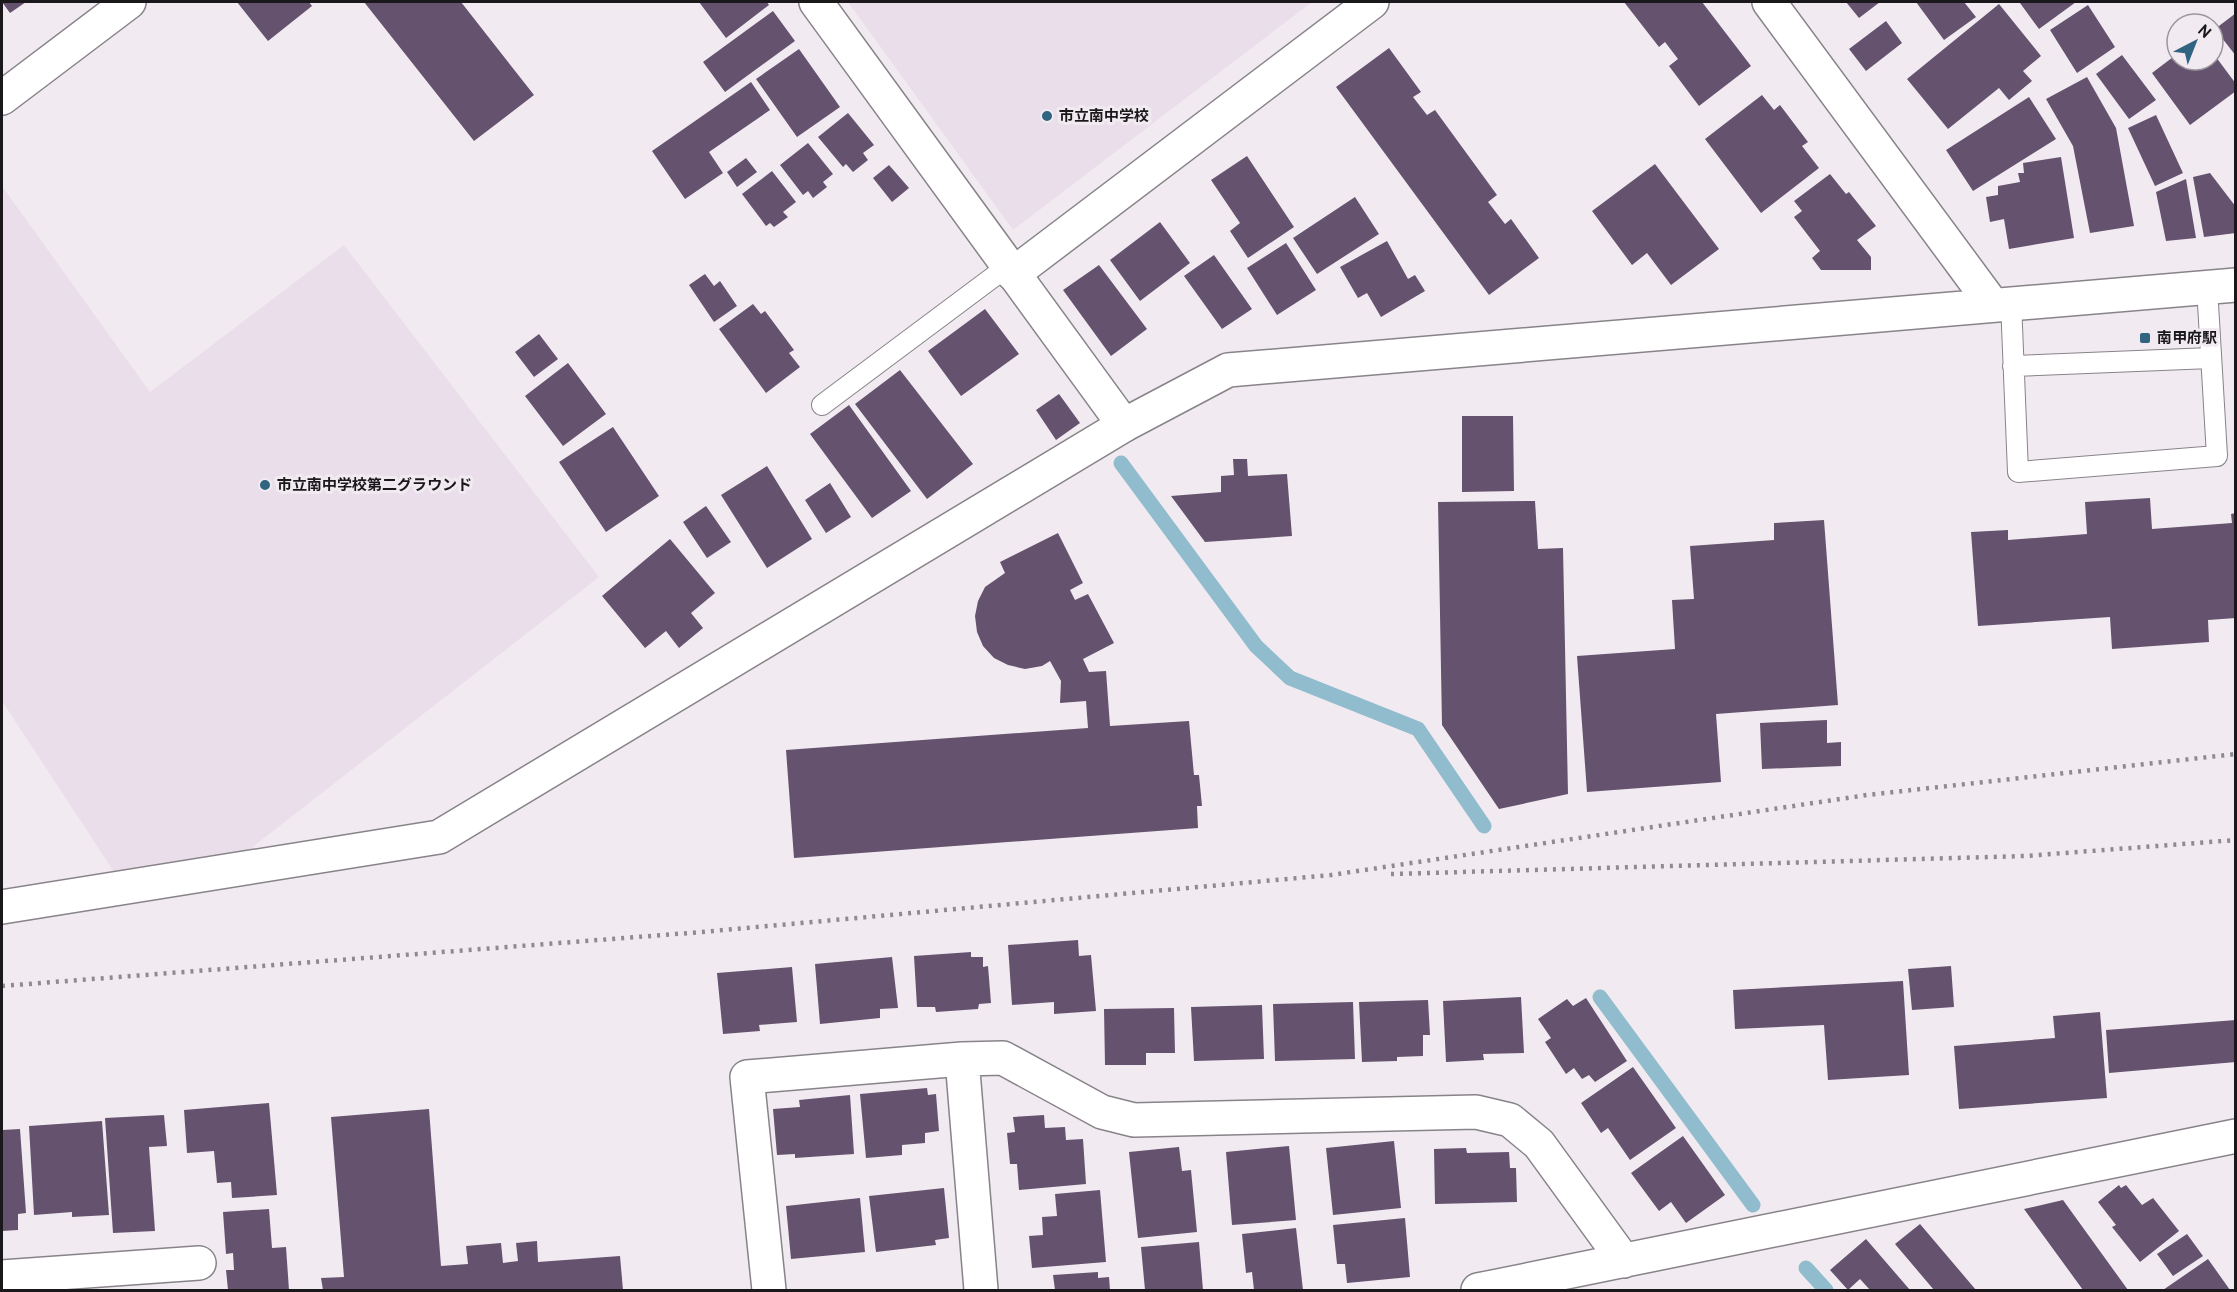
<svg xmlns="http://www.w3.org/2000/svg" width="2237" height="1292" font-family="Overpass,'Noto Sans JP',sans-serif">
<style>
.built{fill:#eadeeb}
.lines{fill:none;stroke-linecap:round;stroke-linejoin:round}
.stream{stroke:#90bccd;stroke-width:15}
.building{fill:#65526f}
.service-casing{stroke:#888389;stroke-width:22}
.minor-casing{stroke:#888389;stroke-width:36}
.tertiary-casing{stroke:#888389;stroke-width:36}
.service{stroke:#fff;stroke-width:20}
.minor{stroke:#fff;stroke-width:33}
.tertiary{stroke:#fff;stroke-width:33}
.rail{stroke:#8e8a8e;stroke-width:4.5;stroke-dasharray:3 6;stroke-linecap:butt}
.poi-dot{fill:#306481;stroke:#f1ebf1;stroke-width:2}
.labels{text-anchor:middle;stroke-width:6;stroke-linejoin:round;paint-order:stroke}
.poi-label{font-size:15px;font-weight:bold;fill:#1a181a;stroke:#f1ebf1;text-anchor:start}
</style>
<rect width="100%" height="100%" fill="#f1ebf1"/>
<!-- built -->
<path class="built" d="M848 2H1312L1013 230Z
M2 186 150 392 344 245 599 577 222 871 120 881 2 701Z"/>
<g class="lines">
<!-- stream -->
<path class="stream" d="M1121 463 1256 646 1290 678 1418 729 1484 826
M1600 997 1753 1205
M1806 1268 1826 1290"/>
</g>
<!-- building -->
<path class="building" d="M2 2H26L10 13Z
M237 2H309L312 6 268 41Z
M364 2H461L534 95 474 141Z
M699 2H767L769 5 726 38Z
M1624 2H1702L1751 66 1699 106 1669 66 1678 59 1665 42 1659 47Z
M1846 2H1880L1859 18Z
M1916 2H1964L1976 17 1944 40Z
M2021 2H2076L2039 29 2020 3Z
M1999 4 2041 56 2023 71 2032 81 2009 100 1999 88 1948 129 1907 79Z
M2088 5 2115 47 2077 73 2050 30Z
M773 11 795 41 725 92 703 62Z
M2236 13V56L2215 29Z
M1886 21 1902 43 1866 71 1849 49Z
M1389 48 1421 92 1413 97 1427 115 1435 110 1497 195 1488 202 1505 224 1511 219 1539 258 1489 295 1336 87Z
M799 49 840 107 797 137 756 79Z
M2213 53 2236 84V91L2190 125 2152 73 2177 54V60H2213Z
M2122 55 2156 100 2129 119 2096 74Z
M2087 77 2116 128 2134 226 2090 233 2073 146 2046 99Z
M751 82 770 110 709 152 723 173 685 199 652 151Z
M1762 95 1774 110 1780 105 1808 142 1802 146 1819 168 1761 213 1705 139Z
M2029 97 2056 139 1973 191 1946 150Z
M848 113 874 145 863 153 868 160 853 172 846 164 843 167 818 137Z
M2156 115 2183 173 2155 186 2128 128Z
M808 143 833 174 823 182 827 187 813 198 808 191 803 195 780 165Z
M1247 156 1294 227 1248 258 1230 231 1240 223 1211 180Z
M2061 157 2074 238 2009 249 2004 219 1990 222 1986 197 1998 195V186L2020 182 2018 173H2024L2023 163Z
M746 158 757 172 737 187 727 172Z
M1655 164 1719 249 1671 285 1647 253 1632 265 1592 211Z
M889 165 909 188 892 202 873 178Z
M772 171 796 202 783 212 788 217 774 227 770 223 766 226 742 194Z
M2210 173 2236 207V233L2204 237 2193 177Z
M1830 174 1846 194 1849 192 1876 226 1857 240 1871 257V270H1821L1812 258 1820 251 1794 217 1802 211 1794 201Z
M2186 179 2196 238 2166 241 2156 192Z
M1355 197 1379 234 1317 274 1293 238Z
M1160 222 1190 263 1140 301 1110 260Z
M1387 241 1408 279 1415 275 1425 291 1381 317 1367 293 1358 298 1340 267Z
M1286 243 1316 290 1277 315 1247 268Z
M1214 255 1252 309 1222 329 1184 276Z
M1099 265 1147 329 1111 356 1063 290Z
M705 274 714 286 720 281 737 306 714 322 689 285Z
M753 304 761 314 765 311 794 350 789 353 800 367 766 393 719 329Z
M985 309 1019 354 961 396 928 351Z
M539 334 558 359 534 377 515 352Z
M568 363 606 414 563 446 525 396Z
M900 370 973 464 927 499 855 404Z
M1059 394 1080 423 1056 440 1036 410Z
M849 405 911 491 872 518 810 434Z
M1462 416H1513L1514 491 1462 492Z
M613 427 659 496 606 532 559 462Z
M1233 459H1247L1248 476 1287 474 1292 536 1205 542 1171 496 1221 492V476L1234 475Z
M767 466 812 539 767 568 721 495Z
M830 483 851 517 826 533 805 500Z
M2150 498 2152 529 2232 523 2231 514 2236 513V618L2208 620 2209 642 2112 649 2110 617 1978 626 1971 532 2008 530V540L2087 534 2085 502Z
M1535 501 1538 549 1563 548 1568 794 1499 809 1442 725 1438 502Z
M706 506 731 542 707 558 683 522Z
M1824 520 1838 705 1716 714 1721 782 1587 792 1577 656 1675 649 1672 600 1694 599 1690 546 1774 540V523Z
M1058 533 1083 583 1070 590 1075 600 1088 594 1114 643 1083 659 1089 672 1106 671 1110 726 1189 721 1194 775H1199L1202 806H1197L1198 828 794 858 786 750 1088 728 1086 701 1060 703 1061 681 1050 661 1042 666 1025 669 1008 665 994 658 983 646 977 632 975 616 978 601 985 587 1005 573 1000 562Z
M670 539 715 593 691 613 703 628 679 648 666 631 645 648 602 596Z
M1827 720V743L1841 742V766L1762 769 1760 723Z
M1078 940 1079 956 1091 955 1096 1011 1054 1014V1002L1012 1005 1008 945Z
M971 952V957H983V967L988 966 991 1003 979 1004 978 1009 936 1012 935 1007H917L914 956Z
M892 957 898 1008 880 1009V1018L820 1024 815 964Z
M1951 966 1954 1007 1912 1010 1908 969Z
M792 967 797 1022 759 1025 760 1031 723 1034 717 973Z
M1903 981 1909 1075 1828 1080 1824 1025 1735 1029 1733 990Z
M1521 997 1524 1053 1483 1054 1484 1060 1446 1062 1443 1001Z
M1586 998 1627 1061 1595 1082 1589 1075 1582 1079 1574 1068 1566 1074 1545 1042 1551 1038 1538 1019 1567 999 1573 1006Z
M1428 1000 1430 1035H1423V1056L1397 1057V1061L1362 1062 1359 1002Z
M1353 1002 1355 1059 1275 1061 1273 1004Z
M1262 1005 1264 1059 1194 1061 1191 1007Z
M1174 1008 1175 1053H1146V1065H1105L1104 1009Z
M2100 1012 2107 1098 1959 1109 1954 1046 2055 1038 2053 1016Z
M2236 1020V1062L2109 1073 2106 1030Z
M1633 1067 1676 1128 1630 1160 1608 1128 1601 1133 1581 1103Z
M927 1088 928 1095 936 1094 939 1131 925 1133V1143L902 1145V1155L866 1158 860 1094Z
M850 1095 854 1154 795 1158V1154L777 1155 773 1109 800 1107 799 1100Z
M269 1103 277 1195 232 1198 231 1182 217 1183 214 1151 187 1153 184 1110Z
M429 1109 441 1266 468 1264 466 1246 501 1243 503 1263 518 1261 516 1243 537 1241 538 1262 620 1256 623 1290H323L321 1278 344 1277 331 1117Z
M164 1115 167 1146 149 1147 155 1231 113 1233 105 1118Z
M1044 1115 1045 1128 1065 1127 1066 1140 1083 1139 1086 1184 1019 1190 1017 1164H1010L1007 1133 1015 1132 1013 1117Z
M102 1121 109 1215 72 1217V1212L34 1215 29 1126Z
M20 1129 26 1213 18 1214V1230L2 1231V1130Z
M1683 1136 1725 1195 1686 1223 1671 1202 1659 1211 1631 1173Z
M1394 1141 1401 1208 1333 1215 1326 1148Z
M1289 1146 1296 1220 1232 1225 1226 1152Z
M1179 1147 1182 1171 1191 1170 1197 1232 1138 1238 1129 1152Z
M1466 1148 1467 1153 1509 1152 1510 1168H1516L1517 1202 1435 1204 1434 1149Z
M2119 1185 2121 1188 2126 1185 2142 1205 2153 1198 2179 1231 2140 1262 2112 1227 2116 1225 2098 1202Z
M944 1188 949 1238 935 1240 936 1245 876 1252 869 1196Z
M1100 1190 1106 1262 1032 1268 1029 1236 1043 1235 1042 1217 1057 1216 1055 1194Z
M860 1198 865 1252 791 1259 786 1206Z
M2063 1200 2128 1290H2083L2024 1209Z
M269 1209 272 1248 286 1247 289 1290H228L226 1270H234L233 1253 226 1254 223 1212Z
M1405 1218 1410 1277 1347 1283 1345 1264H1337L1333 1225Z
M1920 1224 1976 1290H1934L1895 1244Z
M1296 1228 1303 1290H1254L1252 1272 1246 1273 1242 1234Z
M2187 1234 2203 1256 2173 1276 2157 1254Z
M1866 1239 1910 1290H1870L1860 1279 1848 1290 1830 1270Z
M1199 1242 1203 1290H1145L1141 1247Z
M2208 1259 2230 1290H2163Z
M1098 1272V1278L1109 1277 1110 1290H1055L1053 1275Z"/>
<g class="lines">
<!-- service casing -->
<g class="service-casing">
<path id="service" d="M2011 302 2018 472 2217 456 2207 287
M2013 366 2211 358
M822 405 1008 266"/>
</g>
<!-- minor casing -->
<g class="minor-casing">
<path id="minor" d="M2 98 129 2
M2 907 439 837 1124 425 816 2
M962 1059 981 1290
M2 1277 199 1263
M769 1290 747 1077 962 1059 1003 1058 1102 1112 1134 1120 1476 1112 1510 1120 1539 1144 1624 1261
M1478 1290 2236 1136"/>
</g>
<!-- tertiary casing -->
<g class="tertiary-casing">
<path id="tertiary" d="M1769 2 1992 304
M1013 274 1372 2
M1124 425 1228 370 2236 285"/>
</g>
<!-- service -->
<use href="#service" class="service"/>
<!-- minor -->
<use href="#minor" class="minor"/>
<!-- tertiary -->
<use href="#tertiary" class="tertiary"/>
<!-- rail -->
<path class="rail" d="M1391 874 2025 856 2236 840
M2 986 702 932 1331 875 1867 795 2236 754"/>
</g>
<!-- markers -->
<g class="poi-dot">
<circle cx="1047" cy="116" r="6"/>
<rect x="2139" y="332" width="12" height="12" rx="3"/>
<circle cx="265" cy="485" r="6"/>
</g>
<g class="labels">
<!-- poi labels -->
<g class="poi-label">
<text x="1059" y="121">市立南中学校</text>
<text x="2157" y="343">南甲府駅</text>
<text x="277" y="490">市立南中学校第二グラウンド</text>
</g>
</g>
<!-- border -->
<rect width="2237" height="1292" fill="none" stroke="#1a181a" stroke-width="6"/>
<!-- north arrow -->
<g transform="translate(2195 42) rotate(42)"><circle r="28" fill="#f1ebf1" stroke="#9b979b" stroke-width="1.5"/>
<path d="M0-4.5L10 22L0 15L-10 22Z" fill="#306481"/>
<text y="-9" font-size="16" font-weight="bold" text-anchor="middle" fill="#1a181a">N</text>
</g>
</svg>
